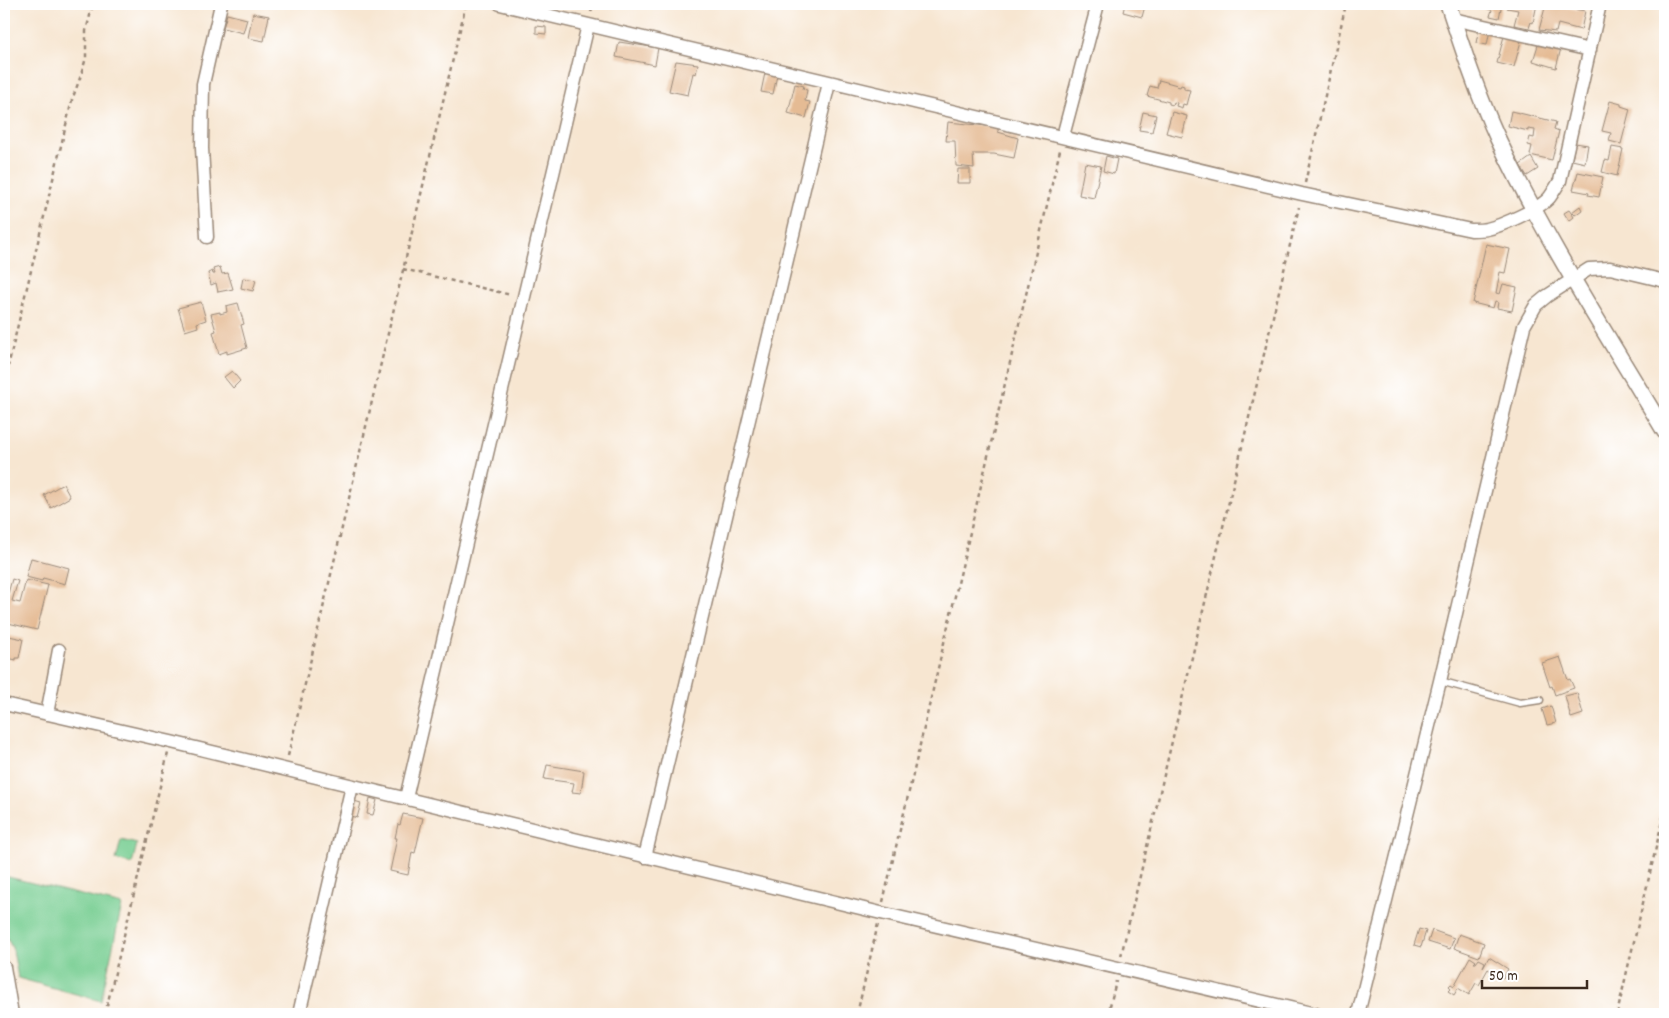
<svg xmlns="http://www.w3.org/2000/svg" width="1669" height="1018" font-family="Dekko,sans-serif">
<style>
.green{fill:#77ce92;stroke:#597c58}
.building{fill:#e5bb94}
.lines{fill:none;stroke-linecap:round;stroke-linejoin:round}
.service-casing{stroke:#998878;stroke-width:9}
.minor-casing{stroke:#998878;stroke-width:15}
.tertiary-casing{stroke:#998878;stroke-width:18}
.path{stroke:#998878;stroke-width:2.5;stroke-dasharray:4 4;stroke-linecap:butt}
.service{stroke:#fff;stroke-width:6}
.minor{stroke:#fff;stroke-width:12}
.tertiary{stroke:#fff;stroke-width:15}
</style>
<rect width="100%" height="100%" fill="#fff"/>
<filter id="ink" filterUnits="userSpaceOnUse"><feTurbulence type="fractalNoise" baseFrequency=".02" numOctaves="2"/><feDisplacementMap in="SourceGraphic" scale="10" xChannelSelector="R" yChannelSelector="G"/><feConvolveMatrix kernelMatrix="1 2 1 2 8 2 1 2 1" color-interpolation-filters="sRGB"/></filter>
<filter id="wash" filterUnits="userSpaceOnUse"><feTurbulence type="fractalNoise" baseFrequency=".0096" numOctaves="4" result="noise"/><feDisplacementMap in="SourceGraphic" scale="20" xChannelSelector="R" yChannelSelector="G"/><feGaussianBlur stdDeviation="1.12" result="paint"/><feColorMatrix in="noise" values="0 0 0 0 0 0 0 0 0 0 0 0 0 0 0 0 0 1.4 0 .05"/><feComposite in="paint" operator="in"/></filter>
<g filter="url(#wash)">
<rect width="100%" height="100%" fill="#f7e6d1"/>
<!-- green -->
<path class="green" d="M121 840 137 844 132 864 116 860Z
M4 876 122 905 101 1001 18 978 13 950 4 931Z"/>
<g id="blocks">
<!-- building -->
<path class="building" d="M1125 4 1127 5V4H1148L1147 6H1145L1142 17 1123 12Z
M1478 4H1502L1499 18 1490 16 1492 10 1477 6Z
M1508 4H1537L1533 23 1531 22 1529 28 1514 25 1518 10 1507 8Z
M1546 4 1585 11 1581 30 1558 24 1556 32 1539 30Z
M253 13 269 16 264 41 248 38Z
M227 14 247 19 243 33 223 28Z
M536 26 546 27V34L536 33Z
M1479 28 1490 30 1487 45 1476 43Z
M1504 36 1521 41 1514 67 1497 63Z
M619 42 658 48 655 65 616 57Z
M1539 42 1561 48 1556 68 1533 61Z
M676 61 698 64 696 74 693 73 688 95 669 91Z
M765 73 777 75 773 94 761 92Z
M1159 80 1177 85 1176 86 1180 87 1181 85 1184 86V89L1190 90 1186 105 1183 104 1182 108 1176 106 1177 103 1174 102 1173 105 1169 104V102L1147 96 1150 86 1157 88Z
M795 84 804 86 803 89 807 90 805 101 810 102 806 118 788 113Z
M1610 101 1621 104V106L1630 109 1621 144 1609 141 1611 133 1602 131Z
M1511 111 1556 122 1554 129 1559 131 1552 160 1530 155 1532 146 1528 145 1530 137 1534 138 1535 130 1528 129V131L1508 126Z
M1143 112 1156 115 1152 132 1139 130Z
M1172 112 1187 116 1182 137 1166 133Z
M948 122 998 127V132L1018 138 1014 158 994 154H973L974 168 956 166 955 141H946Z
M1575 143 1588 145 1585 163 1572 160Z
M1612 147 1623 149 1617 176 1602 172 1605 160 1609 161Z
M1106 156 1117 159 1114 174 1103 171Z
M1531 157 1538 169 1527 176 1520 165Z
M1085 163 1101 166 1094 198 1079 195Z
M958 169H970V183H957Z
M1578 172 1603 177 1599 197 1588 195 1589 193 1573 190Z
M1580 206 1582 210 1575 215 1572 212Z
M1569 210 1574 217 1569 221 1564 213Z
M1486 244 1510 249 1505 273 1500 272 1496 293 1500 294 1503 284 1517 287 1512 311 1497 308 1498 302 1495 301 1493 308 1473 303Z
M220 267 222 274 228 273 233 289 218 292 216 283 211 285 208 273 212 271 213 274H215L213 269Z
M243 278 256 280 253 291 241 288Z
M201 302 206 320 197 323 198 327 185 331 178 308Z
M238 303 244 324 241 325 247 348 227 354V351L219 354 213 332 216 331 211 314 220 312V314L227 312 226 306Z
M232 371 240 381 233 388 224 377Z
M63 484 70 497 51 508 44 495Z
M31 558 69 568 65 584 43 578 42 581 26 577Z
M12 579 18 581 12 601 20 603 26 580 48 585 37 630 4 622V600L6 601Z
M4 635 23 639 19 658H16V660L4 657Z
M1560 657 1568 680 1570 679 1574 688 1555 695 1552 686 1550 687 1542 663Z
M1577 693 1583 714 1571 718 1565 696Z
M1551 706 1556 723 1547 725 1542 709Z
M547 765 584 771 581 793 572 792 574 783 544 779Z
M370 798 377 800 373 815 367 814Z
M354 801 361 803 357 818 351 816Z
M403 814 423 818 415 853 412 852 408 875 390 871 397 838H395L398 824 400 825Z
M1419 929 1426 931 1421 947 1414 945Z
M1432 930 1454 938 1450 949 1428 942Z
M1459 934 1484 943 1479 957 1454 948Z
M1470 957 1476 961 1474 963H1476L1479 959 1485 962 1483 967 1489 957 1508 969 1503 978 1488 969 1479 985 1476 983 1469 995 1458 988 1454 995 1448 991 1451 988 1449 986 1451 984 1454 986Z"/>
</g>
</g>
<g filter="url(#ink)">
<use href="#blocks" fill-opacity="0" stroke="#998878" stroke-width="1"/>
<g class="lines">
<!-- service casing -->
<g class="service-casing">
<path id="service" d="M1440 681 1520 703 1540 700"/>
</g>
<!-- minor casing -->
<g class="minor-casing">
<path id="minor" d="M500 4 1302 194 1471 230C1476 230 1482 230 1487 229 1501 226 1539 209 1549 198 1553 193 1556 187 1560 181L1600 4
M1453 19 1590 50
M1063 136 1098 4
M207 237 202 148 203 84 221 4
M4 704 171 742 881 913 1316 1014
M47 714 59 650
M406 798 588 25
M645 857 829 83
M4 967 12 1014
M299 1014 352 786
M1358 1014 1440 681 1524 326 1536 305 1547 296 1589 269 1610 268 1665 281"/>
</g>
<!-- tertiary casing -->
<g class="tertiary-casing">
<path id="tertiary" d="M1448 4C1463 50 1478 95 1498 139 1546 241 1608 336 1665 432"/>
</g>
<!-- path -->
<path class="path" d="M591 12 593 4
M1305 183 1346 4
M403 269 511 295
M4 383 72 100 80 78 86 58V31L93 4
M288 756 466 4
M883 902 1060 150
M1121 956 1299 207
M105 1014 168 753
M857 1014 878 924
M1108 1014 1116 981
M1617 1014 1665 809"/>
<!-- service -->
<use href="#service" class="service"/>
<!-- minor -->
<use href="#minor" class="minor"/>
<!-- tertiary -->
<use href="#tertiary" class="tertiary"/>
</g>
</g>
<!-- margin -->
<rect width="1669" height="1018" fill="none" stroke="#fff" stroke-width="20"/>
<!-- scale -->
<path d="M1482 980v8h105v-8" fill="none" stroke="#3b2a1e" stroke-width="2.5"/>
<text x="1489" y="980" font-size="15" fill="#3b2a1e" stroke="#ffffff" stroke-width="4" paint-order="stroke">50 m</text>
</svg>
